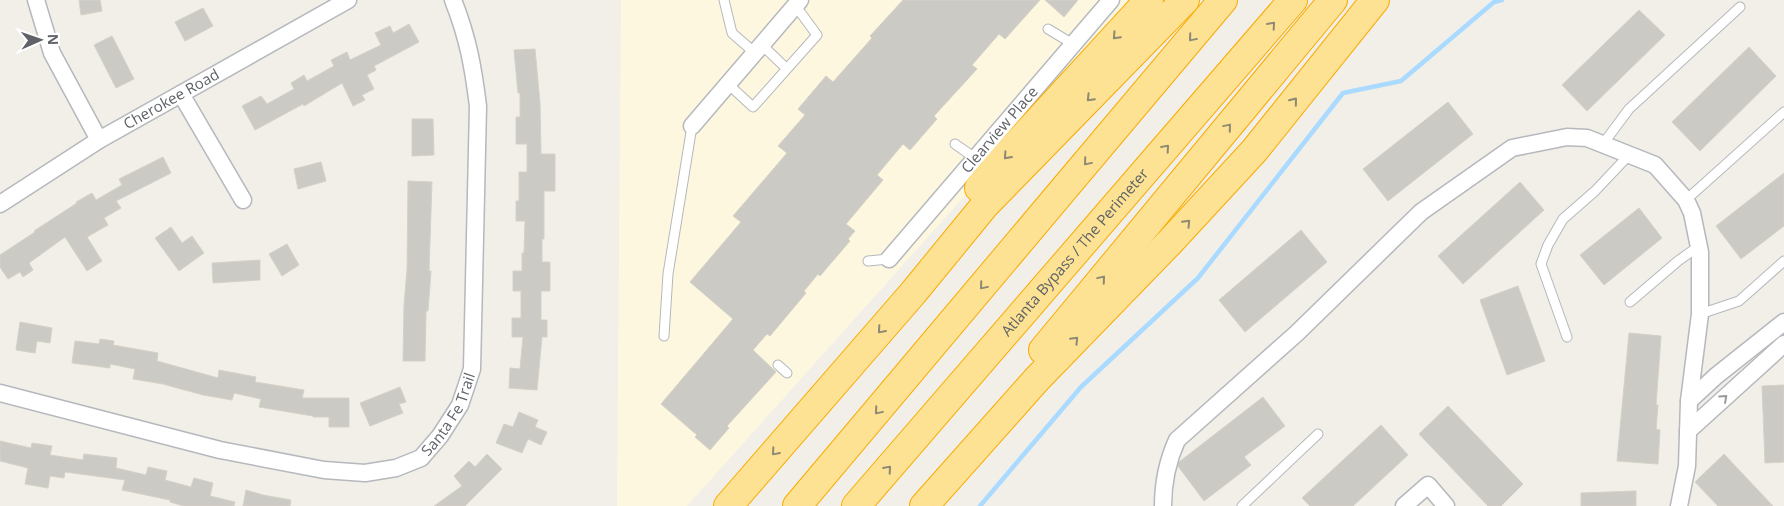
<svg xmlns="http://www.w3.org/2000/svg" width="1784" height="506" font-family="'Open Sans',sans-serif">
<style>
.commercial{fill:#fef7e0}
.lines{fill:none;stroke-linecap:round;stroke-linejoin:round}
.stream{stroke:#aadaff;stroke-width:4.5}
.building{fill:#cccac5;stroke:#d6d1c6}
.service-casing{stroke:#b5b8bc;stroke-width:11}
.minor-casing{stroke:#b5b8bc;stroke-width:19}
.motorway-casing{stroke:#f9ab00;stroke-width:30}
.service{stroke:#fff;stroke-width:9}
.minor{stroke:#fff;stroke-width:16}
.motorway{stroke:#fde293;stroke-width:28}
.oneway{stroke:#8e8975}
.oneway2{stroke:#979a9d}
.labels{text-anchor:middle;stroke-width:4.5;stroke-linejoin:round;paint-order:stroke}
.street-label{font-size:15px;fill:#5f6368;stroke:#fff}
</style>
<rect width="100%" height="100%" fill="#f1efe8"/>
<!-- commercial -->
<path class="commercial" d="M621 0H1140L687 506H617Z"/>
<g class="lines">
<!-- stream -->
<path class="stream" d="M980 506 1081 387 1198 278 1343 93 1401 81 1494 2 1502 0"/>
</g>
<!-- building -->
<path class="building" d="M79 0H100L102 11 81 15Z
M903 0H1040L1005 39 999 34 972 65 977 69 934 116 937 119 910 150 903 144 877 175 883 180 846 224 855 231 848 239 850 241 820 276 818 274 804 291 806 293 770 336 767 334 753 350 776 372 727 426 729 428 710 450 695 437 697 435 661 404 733 319 690 282 741 222 733 216 787 153 778 146 805 115 798 109 826 76 833 82 872 38 870 36Z
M1045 0H1078L1064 17Z
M203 8 213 26 185 41 175 22Z
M1639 10 1665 35 1587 111 1562 85Z
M409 24 419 42 374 66 376 70 367 75 374 89 362 95 365 100 353 106 342 83 304 106 303 104 255 130 242 106 261 96 267 104 294 89 291 83 304 75 307 81 334 66 331 60 347 52 350 60 381 45 375 33 390 26 393 33Z
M112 36 134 79 116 88 94 45Z
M1749 47 1776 76 1700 151 1672 122Z
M535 49 540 103 541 154H555V191H544V239H542V262H550V291H541V320H547V337H542L537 390 509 388 510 368 520 369 523 337H512V318H521V291H513V271H522V253H524L525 221H516V201H519V172H527V144H516V117H520V93H518L514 50Z
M1448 102 1473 134 1388 201 1363 169Z
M412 119H433L434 155 412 156Z
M163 157 171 173 116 201 121 208 104 218 108 225 87 237 102 261 87 271 65 237 29 263 33 270 23 277 20 272 8 279 0 267V255L35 232 34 231 77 203 76 202 92 193 96 200 122 185 119 179Z
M321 162 326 181 298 189 294 169Z
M1784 173V226L1741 259 1716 226Z
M408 181 432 182 429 271H431L428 311H426L425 361H403L404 305 407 270Z
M1520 182 1544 210 1463 284 1438 256Z
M1639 208 1662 238 1604 285 1580 255Z
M171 227 182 243 192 236 204 253 179 271 155 238Z
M1301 230 1327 262 1245 332 1219 300Z
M287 244 299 265 282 276 269 254Z
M260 260V280L213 283 212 263Z
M1518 286 1545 361 1507 375 1480 300Z
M20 322 52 328 50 343 37 341 35 353 16 350Z
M1629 333 1661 336 1656 405H1658L1656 429 1660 430 1658 464 1617 461Z
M100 339 114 341 113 345 158 353 157 361 218 378 219 370 256 377 255 382 304 390 302 398H349V427H329V417H313V416L259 407 261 399 234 393 232 400 203 395 163 384 133 379 135 369 110 364V368L72 363 75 341 99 344Z
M1784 385V462L1765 463 1762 386Z
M400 387 406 402 399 404 403 413 370 426 360 403Z
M1263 397 1285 426 1244 457 1251 465 1204 501 1178 466 1179 462Z
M1448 406 1523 484 1501 506H1488L1419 434Z
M519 412 538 420 535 427 547 432 541 445 528 439 522 453 496 443 504 424 513 427Z
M1381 425 1408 455 1353 506H1310L1302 498Z
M0 441 31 448 32 443 52 446 50 455 83 460 84 454 117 458 116 468 146 475 148 467 167 471 165 480 191 487 194 478 213 483 210 496 235 502 234 506H184L170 502V500L122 490 125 480 65 472 64 478 50 476 48 488 25 484 28 468 0 461Z
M487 454 502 469 465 506H434L462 486 454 476 469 461 475 467Z
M1724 454 1773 506H1718L1695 482Z
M246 490 263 495 291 500 290 506H243Z
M1636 491V506H1581V493Z"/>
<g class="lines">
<!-- service casing -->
<g class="service-casing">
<path id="service" d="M724 0 732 33 755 53
M1048 29 1073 44
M762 45 787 69
M728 84 753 107 817 35 795 5
M955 144 975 158
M1603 144 1629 109 1740 7
M1686 200 1784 112
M868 261 889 259
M1630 302 1678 261 1699 246
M1700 314 1739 301 1784 261
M664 336 668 274 692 126
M1567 337 1541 264 1548 245 1563 219 1595 191 1630 154
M778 365 787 373
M1242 506 1318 434"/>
</g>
<!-- minor casing -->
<g class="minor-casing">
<g id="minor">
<path d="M36 0 52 53 99 140"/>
<path d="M181 94 243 200"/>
<path d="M692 126 800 0"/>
<path id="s1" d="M0 204 99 140 348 0"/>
<path id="s2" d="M889 259 1111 0"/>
<path id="s3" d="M0 393 220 450 324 470 365 473 396 468 421 458 440 436 460 405 472 369 478 106C473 66 468 38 453 0"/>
<path d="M1689 401 1716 376 1784 322"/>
<path d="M1688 431 1784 344"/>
<path d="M1163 506C1163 482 1167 462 1177 440L1297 333 1421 212 1512 148 1567 137 1587 138 1655 165 1686 200 1692 213 1700 252V314L1689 401 1687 466 1679 506"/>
<path d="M1404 506 1428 485 1446 506"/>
</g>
</g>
<!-- motorway casing -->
<g class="motorway-casing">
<g id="motorway">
<path d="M979 188 1005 157 1149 0"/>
<path d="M1043 350 1333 0"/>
<path d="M728 506 913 293 985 205 1185 0"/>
<path d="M797 506 1223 0"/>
<path id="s4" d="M856 506 1293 0"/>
<path d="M924 506 1037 379 1169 243 1254 151 1375 0"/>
</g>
</g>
<!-- service -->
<use href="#service" class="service"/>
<!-- minor -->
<use href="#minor" class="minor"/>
<!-- motorway -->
<use href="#motorway" class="motorway"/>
</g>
<!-- one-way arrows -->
<defs><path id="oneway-chevron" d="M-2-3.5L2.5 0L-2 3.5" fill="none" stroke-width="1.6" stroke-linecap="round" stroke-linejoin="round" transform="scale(1.25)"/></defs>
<g class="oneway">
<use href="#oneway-chevron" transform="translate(1272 25) rotate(-49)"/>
<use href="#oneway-chevron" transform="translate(1116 36) rotate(133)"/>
<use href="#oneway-chevron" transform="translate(1192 38) rotate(130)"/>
<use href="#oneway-chevron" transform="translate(1090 98) rotate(134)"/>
<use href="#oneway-chevron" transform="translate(1294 101) rotate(-51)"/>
<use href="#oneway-chevron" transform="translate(1228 127) rotate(-50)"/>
<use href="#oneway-chevron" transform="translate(1166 148) rotate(-49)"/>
<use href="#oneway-chevron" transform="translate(1007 156) rotate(132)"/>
<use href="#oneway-chevron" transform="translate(1087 162) rotate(130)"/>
<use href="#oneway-chevron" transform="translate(1187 223) rotate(-47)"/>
<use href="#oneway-chevron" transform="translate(1102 279) rotate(-50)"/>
<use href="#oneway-chevron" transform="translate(983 286) rotate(130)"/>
<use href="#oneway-chevron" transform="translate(881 330) rotate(131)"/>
<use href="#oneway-chevron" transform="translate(1075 340) rotate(-46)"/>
<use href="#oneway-chevron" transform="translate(878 411) rotate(130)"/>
<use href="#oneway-chevron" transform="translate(775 452) rotate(131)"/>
<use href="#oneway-chevron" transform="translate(888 469) rotate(-49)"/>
</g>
<use class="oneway2" href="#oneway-chevron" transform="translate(1724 398) rotate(-42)"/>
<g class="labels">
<!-- street labels -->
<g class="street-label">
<text dy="5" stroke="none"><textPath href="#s1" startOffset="201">Cherokee Road</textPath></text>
<text dy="5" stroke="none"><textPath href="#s2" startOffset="170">Clearview Place</textPath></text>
<text dy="5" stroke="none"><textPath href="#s4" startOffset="335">Atlanta Bypass / The Perimeter</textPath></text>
<text dy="5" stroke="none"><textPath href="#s3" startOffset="485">Santa Fe Trail</textPath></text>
</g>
</g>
<!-- north arrow -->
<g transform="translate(40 40) rotate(88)" stroke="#ffffff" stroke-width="4" paint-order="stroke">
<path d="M0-4L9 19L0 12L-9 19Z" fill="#5f6368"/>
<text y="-8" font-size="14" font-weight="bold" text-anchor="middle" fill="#5f6368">N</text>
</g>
</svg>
